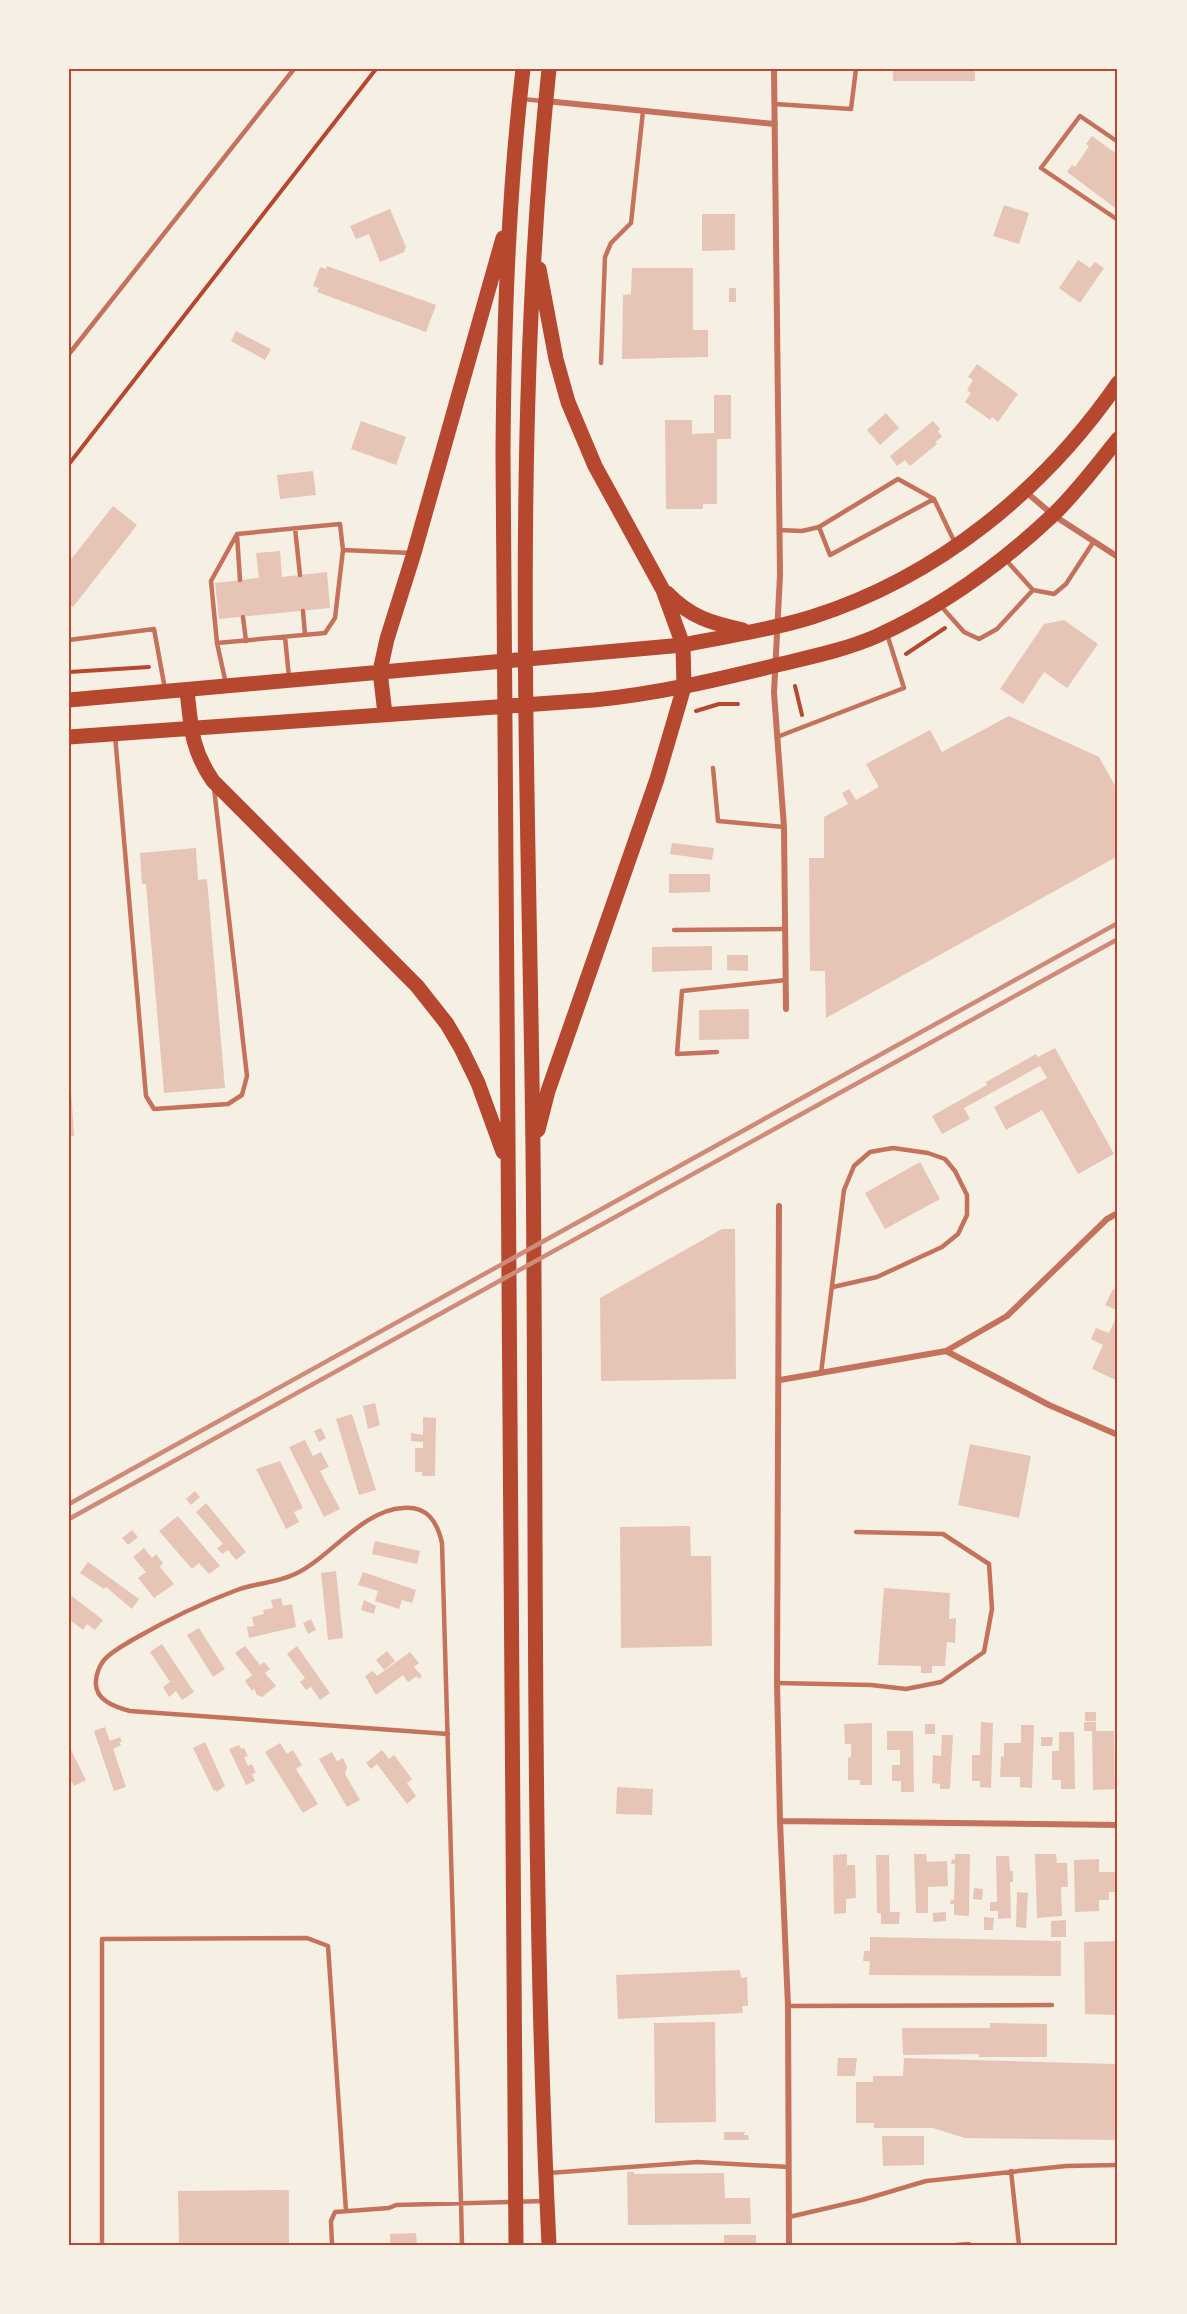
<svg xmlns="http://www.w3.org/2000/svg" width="1187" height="2314" font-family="'Work Sans',sans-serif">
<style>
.building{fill:#e6c5b7}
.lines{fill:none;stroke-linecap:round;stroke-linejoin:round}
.path{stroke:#b5482f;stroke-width:4}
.service{stroke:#c5725c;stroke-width:4.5}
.minor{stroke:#c5725c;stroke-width:6}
.primary{stroke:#b5482f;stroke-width:15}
.rail{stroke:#cf8b77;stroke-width:4.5}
.neatline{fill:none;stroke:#b5482f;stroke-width:2}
</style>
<rect width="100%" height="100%" fill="#f6efe4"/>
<!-- building -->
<path class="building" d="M893 69H975V81H893Z
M1092 136 1118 155V210L1067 172 1072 165 1075 167 1089 146 1086 144Z
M1004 205 1029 213 1019 244 993 236Z
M390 209 406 247 404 252 380 262 369 234 356 239 350 226Z
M702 214H735V250L702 251Z
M1078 260 1090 268 1095 262 1104 268 1080 303 1059 288Z
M327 266 436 305 426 332 317 292 319 288 313 286 320 267 326 269Z
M632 268H693V330H708V357L622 359 623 295 631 294Z
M729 288H736V302H729Z
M236 331 271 349 265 360 231 341Z
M977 364 1018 394 998 422 992 417 990 420 965 402 971 393 967 390 973 380 968 377Z
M714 395H731V439H717V504H703V509H666L665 420H692V434L714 433Z
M886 413 899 428 880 445 867 430Z
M361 421 406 437 396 465 351 449Z
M933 421 940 429 938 431 942 437 935 442 937 444 910 466 905 460 897 466 890 456Z
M313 471 316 495 280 499 277 475Z
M113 506 137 525 73 607 69 604V562Z
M280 551 282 577 327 572 330 608 219 619 215 583 259 578 256 553Z
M1064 620 1098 644 1067 688 1044 672 1023 704 1000 689 1044 624Z
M1009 716 1099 757 1118 791V856L826 1018 825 971H810L809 858H824V817L848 804 842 793 849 789 856 800 879 787 866 764 930 730 942 752Z
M672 843 714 848 712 860 670 854Z
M196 848 198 880 207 879 225 1088 164 1093 146 884H142L140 853Z
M669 874H710V892L669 893Z
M712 946V970L652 972V947Z
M727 955H748V971L727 970Z
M749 1009V1039L699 1040V1010Z
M1055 1048 1114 1154 1078 1174 1042 1110 1006 1130 994 1107 1047 1078 1040 1066 964 1108 970 1119 942 1134 932 1116 987 1085 986 1082 1036 1054 1038 1057Z
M69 1090H71L74 1136H69Z
M920 1162 940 1199 885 1229 865 1193Z
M722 1229H735L736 1379 601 1381 600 1298Z
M1113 1289 1118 1291V1311L1105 1305Z
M1118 1313V1381L1092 1369 1103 1345 1091 1339 1096 1328 1109 1333Z
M375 1403 380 1425 368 1429 363 1406Z
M352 1414 376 1490 359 1495 336 1419Z
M423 1417 436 1418 435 1476H422V1472H415V1448H423V1442L411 1441V1433L423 1435Z
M321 1428 326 1438 319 1442 314 1431Z
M305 1440 313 1456 321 1452 329 1467 320 1471 340 1509 324 1517 289 1447Z
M970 1444 1031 1456 1019 1518 958 1505Z
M280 1461 303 1508 294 1512 299 1522 286 1529 256 1469Z
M195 1491 200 1497 191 1505 186 1499Z
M206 1503 246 1552 236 1560 228 1550 222 1554 217 1548 223 1544 196 1512Z
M178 1516 220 1566 209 1574 199 1563 192 1569 159 1531Z
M690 1526 691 1556H711L712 1646 621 1648 620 1527Z
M132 1530 138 1537 128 1545 122 1538Z
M375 1541 420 1551 417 1564 372 1554Z
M144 1548 152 1558 156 1554 163 1563 160 1567 174 1584 154 1598 138 1578 146 1572 133 1557Z
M88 1562 139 1599 132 1609 106 1587 104 1589 80 1573Z
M336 1571 343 1638 328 1640 321 1573Z
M363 1572 416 1590 412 1603 402 1600 399 1609 375 1601 378 1591 358 1585Z
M884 1588 950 1593 949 1619 956 1618 955 1643 947 1642 945 1666H932V1673H921V1666L878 1665Z
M69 1594 103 1620 95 1630 87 1624 83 1630 69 1619 71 1612 69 1610Z
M281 1598 283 1606 292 1604 296 1627 249 1638 247 1627 254 1626 252 1617 264 1614 263 1610 273 1608 271 1600Z
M364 1600 376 1606 374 1614 361 1610Z
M311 1619 316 1630 308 1634 303 1623Z
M199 1628 225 1669 213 1677 187 1635Z
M162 1644 194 1692 182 1700 176 1691 169 1697 163 1687 170 1682 150 1652Z
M245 1646 260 1665 264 1662 270 1669 265 1673 276 1686 262 1697 257 1695 254 1689 252 1691 245 1681 252 1675 235 1653Z
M297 1646 330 1693 320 1700 311 1687 306 1690 300 1682 305 1678 287 1654Z
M387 1651 395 1661 384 1670 376 1660Z
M410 1652 419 1663 414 1667 422 1676 419 1679 417 1676 408 1682 403 1675 376 1695 365 1676 373 1671 377 1676Z
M1085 1712H1096V1721H1085Z
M981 1722 993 1723 991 1788 980 1787V1781H972V1755H980Z
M1084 1722H1096V1731H1114L1115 1789 1093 1790 1092 1731H1084Z
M872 1723V1785H860V1780H848V1758L851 1757V1744H845L844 1724Z
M925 1724H935V1734H925Z
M1021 1725H1034L1032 1788 1020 1787V1777H1000L1001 1756 1004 1757V1743H1021Z
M105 1727 110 1741 120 1737 122 1742H119L121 1745 113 1749 126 1787 114 1791 94 1731Z
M887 1731H913L914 1792H901V1781H892V1765H900V1750H887Z
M1059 1732H1074L1075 1789H1061V1780H1052V1751H1059Z
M942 1735H953L950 1789H940V1784L932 1783 933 1755 941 1756Z
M1041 1737H1053L1052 1746H1041Z
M205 1742 225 1786 217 1792 216 1790 214 1791 193 1748Z
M280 1743 287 1754 293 1750 302 1765 296 1769 318 1804 303 1813 265 1752Z
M239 1745 241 1749 244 1748 248 1756 244 1757 248 1766 252 1764 256 1773 252 1774 255 1781 246 1785 229 1749Z
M69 1746 86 1780 74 1786 69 1777Z
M382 1750 389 1759 394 1755 412 1779 407 1783 416 1796 407 1804 377 1764 371 1769 366 1763Z
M332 1752 337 1761 343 1758 347 1767 345 1774 360 1800 347 1807 319 1759Z
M617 1787 653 1789 652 1815 616 1814Z
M847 1854V1865H855L856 1898 846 1899V1913L834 1914 833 1855Z
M914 1854H926L927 1862 947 1861 948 1886 928 1887V1913H916Z
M955 1854H970L969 1916 954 1915V1904H950L951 1900H954L955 1864H951L952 1859 955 1860Z
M1035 1854H1056L1057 1863H1067L1068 1887H1061L1062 1916 1037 1918Z
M876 1855H889L890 1912H900L899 1924H881V1913H877Z
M996 1856H1009L1010 1871H1013V1882H1010L1011 1918 998 1919V1911H990V1902H997Z
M1099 1859V1872H1118V1892H1109V1900H1099V1911L1075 1912 1074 1860Z
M974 1888 983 1889 982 1900 973 1899Z
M1017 1892 1028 1893 1026 1928 1016 1927Z
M946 1912V1921L933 1922V1913Z
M984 1917 994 1918 993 1930H984Z
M1066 1920V1937H1051V1921Z
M870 1937 1061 1941V1976L869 1975 870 1961H863L864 1951H870Z
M1117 1941 1118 2015 1085 2014 1084 1942Z
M740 1970 741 1978 747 1977 748 2006H742L743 2013 618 2019 616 1975Z
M715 2022 716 2122 655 2123 654 2023Z
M990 2023 1047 2024V2057H979V2054L903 2055 902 2028H990Z
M838 2058H857L855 2076H837Z
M904 2058 1115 2064 1117 2140 965 2138 933 2128H874V2123H856V2082H873V2076H903Z
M724 2132H745L744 2135H748L749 2140H724Z
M882 2136H924V2165L883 2166Z
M627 2172H634V2174L724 2173 725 2198H750L751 2224 628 2225Z
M286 2190 289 2191V2245H179L178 2191Z
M416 2233 417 2245H390V2234Z
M724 2235H756V2245H724Z"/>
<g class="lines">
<!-- path -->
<path class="path" d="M69 464 376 69
M906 654 945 628
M69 672 149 667
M795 686 802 715
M696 711 719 704H738"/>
<!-- service -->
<path class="service" d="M522 99 543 101
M775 104 851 109 856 69
M1118 142 1080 116 1041 168 1118 220
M69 354 294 69
M601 363 605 257 611 243 631 223 643 111
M819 527 830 555 934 499
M295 528 300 575
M779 530 802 531 819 527 898 479 934 499 955 543
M237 535 240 580
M343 550 411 553
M1033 590 1054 594 1066 584 1094 541
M940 605 964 632 979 639 997 629 1033 590 1005 559
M303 611 305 635
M243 617 246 641
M285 637 289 677
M69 640 154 629 165 689
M217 643 211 581 237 534 340 524 343 550 335 618 325 633 217 643 226 684
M115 735 146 1096 154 1109 228 1104 242 1095 247 1076 214 788
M777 737 904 688 887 634
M713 768 718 821 784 827
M674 930 785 929
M717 1052 677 1054 682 991 786 980
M821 1373 844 1190 854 1166 870 1152 893 1148 928 1153 945 1159 955 1171 967 1195V1215L958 1234 942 1247 877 1277 833 1287
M777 1683 871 1685 906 1689 941 1682 984 1652 992 1609 989 1564 943 1534 856 1532
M448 1734 130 1711C115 1707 94 1700 96 1681 96 1674 100 1665 104 1660 112 1651 124 1645 134 1639 167 1620 202 1603 237 1590 256 1583 277 1583 295 1574 330 1558 362 1510 403 1508 427 1506 437 1521 442 1543L461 2202 462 2245
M788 2006 1052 2005
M1011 2171 1019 2245
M549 2173 697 2162 789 2167
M789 2217 862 2200 926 2181 1066 2166 1118 2165
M102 2245V1939L307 1938 328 1946 346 2211
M332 2245 331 2221 335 2212 389 2208 396 2205 545 2201
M956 2245 969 2244"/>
<!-- minor -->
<path class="minor" d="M774 69 780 575 774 693 784 827 786 1009
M546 101 775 124
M1026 492 1053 515 1118 557
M779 1206 777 1683 780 1821 788 2006 789 2245
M946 1351 1007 1316 1107 1219 1118 1213
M780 1380 946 1351 1049 1405 1118 1435
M780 1821 1118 1825"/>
<!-- primary -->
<path class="primary" d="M549 69C511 429 529 790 533 1151 537 1516 531 1881 549 2245
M667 593C690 617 711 623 743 630
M187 690C191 727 191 749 213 781L417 986 447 1024 461 1048 478 1083 503 1152
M69 700 683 645C727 636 771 630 812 617 938 577 1044 490 1118 383
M385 714 380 671 387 639 414 553 503 238
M69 737 594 700C656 694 716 680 777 665 810 657 845 650 877 636 941 607 1002 563 1053 515 1077 492 1097 465 1118 439
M538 1130 548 1091 657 779 684 687 683 645 663 590 595 466 568 402 556 359 539 269
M516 2245 503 452C504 324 508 196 523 69"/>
<!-- rail -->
<path class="rail" d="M69 1504 1118 923
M69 1519 1118 939"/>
</g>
<!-- border -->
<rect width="1187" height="2314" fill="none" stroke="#f6efe4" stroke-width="141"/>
<rect x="70" y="70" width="1046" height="2174" class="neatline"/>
</svg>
